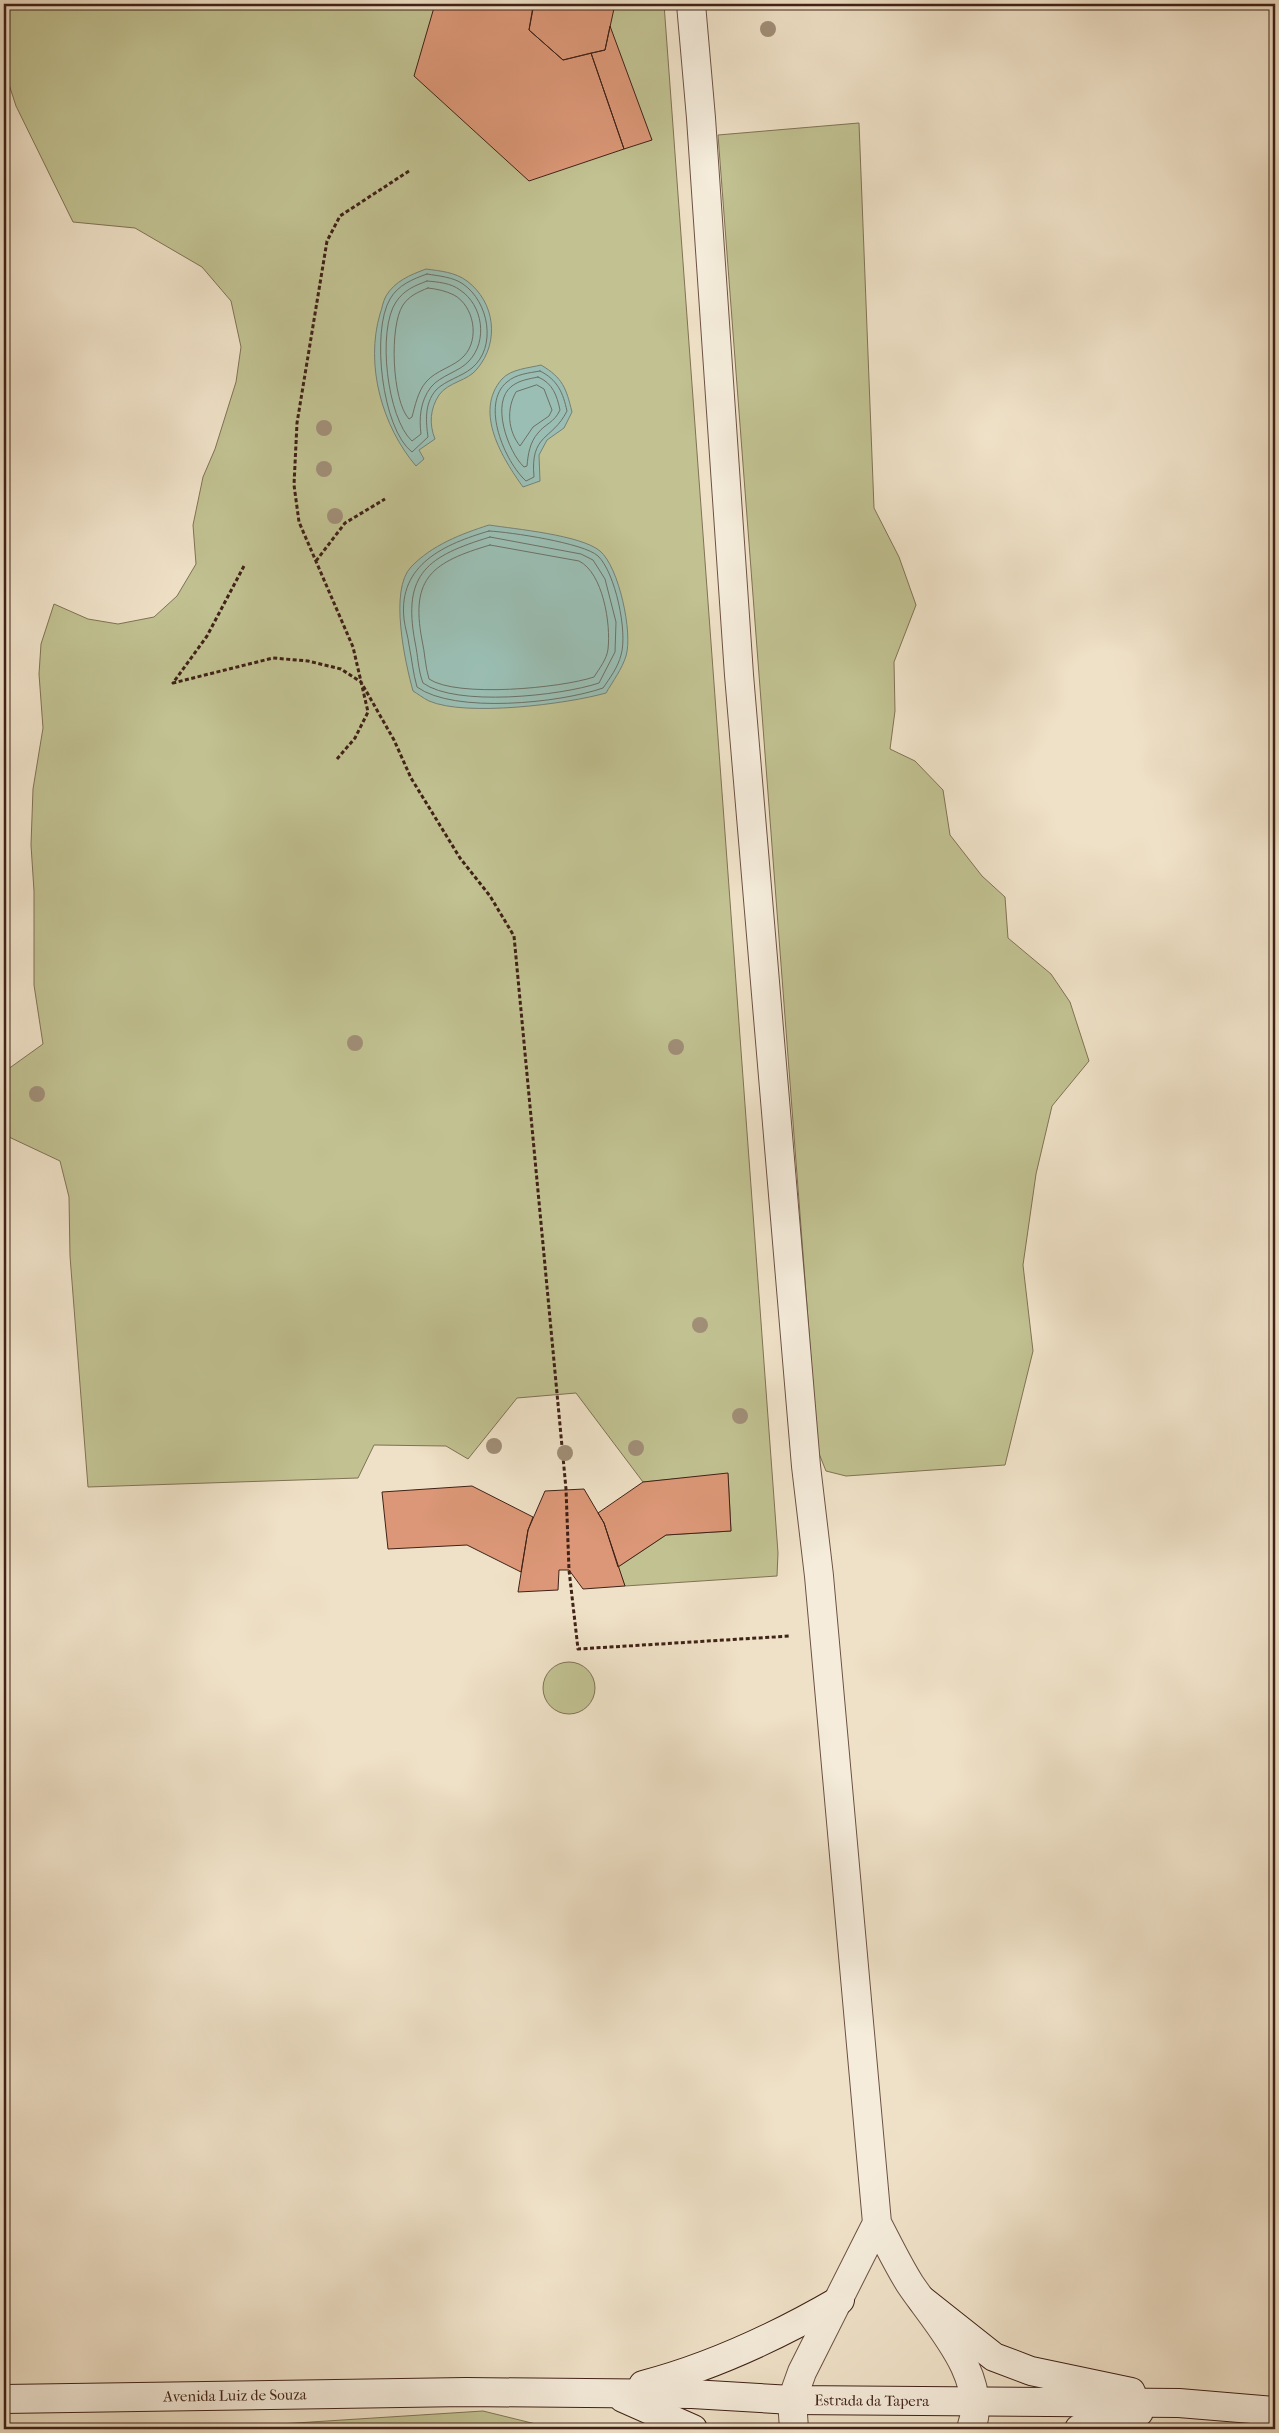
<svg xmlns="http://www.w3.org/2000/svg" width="1279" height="2433" font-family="'IM FELL French Canon',serif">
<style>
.green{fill:#c1c191;stroke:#807254}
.water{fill:#9abeb3;stroke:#768075}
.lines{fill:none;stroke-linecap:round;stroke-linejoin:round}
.shore{stroke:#6d7065;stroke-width:1}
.building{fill:#db9777;stroke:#402217}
.minor-casing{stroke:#6c5243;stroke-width:30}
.secondary-casing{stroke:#402217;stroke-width:30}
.path{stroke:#402217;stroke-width:3;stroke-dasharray:4 2.5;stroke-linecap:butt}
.minor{stroke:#f5ecdb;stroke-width:28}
.secondary{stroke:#f5ecdb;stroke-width:28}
.tree{fill:#a08e77}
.labels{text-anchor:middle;stroke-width:4.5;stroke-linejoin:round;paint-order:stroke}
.street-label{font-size:15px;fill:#402217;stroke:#f5ecdb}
</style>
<rect width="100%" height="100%" fill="#efe1c7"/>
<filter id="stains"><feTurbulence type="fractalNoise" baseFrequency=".004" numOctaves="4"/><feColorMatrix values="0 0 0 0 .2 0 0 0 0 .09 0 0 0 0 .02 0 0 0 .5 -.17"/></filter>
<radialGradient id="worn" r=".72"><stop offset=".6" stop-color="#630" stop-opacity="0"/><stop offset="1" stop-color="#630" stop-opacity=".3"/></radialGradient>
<!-- green -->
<path class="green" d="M4 4H664L778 1553 777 1576 625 1586 618 1567 666 1535 731 1531 728 1474 643 1482 576 1393 517 1398 468 1459 446 1446 374 1445 358 1478 88 1487 70 1256 69 1197 60 1161 9 1137 4 1072 43 1044 34 985V891L31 845 33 789 43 728 39 674 41 644 54 604 88 619 118 624 154 617 177 596 196 564 193 525 203 477 215 449 236 382 241 347 231 301 202 267 135 228 73 222 16 106 4 69Z
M859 123 874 508 899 557 916 605 894 662 895 711 890 749 915 761 943 790 950 835 982 876 1005 897 1008 938 1051 974 1070 1002 1089 1061 1052 1106 1036 1174 1023 1265 1033 1351 1005 1465 846 1476 826 1471 818 1451 718 135Z
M543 1688a26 26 0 1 1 52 0a26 26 0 1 1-52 0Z
M483 2411 556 2429H202Z"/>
<!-- water -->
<path class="water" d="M426 269C440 271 455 272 467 281 495 302 500 342 477 369 468 381 448 382 439 395 430 409 429 424 435 439L419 450 424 459 416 466C382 426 365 365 380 314 382 309 383 301 386 296 395 281 410 275 426 269Z
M541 365C563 378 566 388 572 412L564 428 547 440 539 455 540 481 523 487C503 459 473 412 502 379 511 369 529 368 541 365Z
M489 525C515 529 581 535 600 551 619 567 633 633 626 656 622 669 613 681 606 693 567 704 466 717 429 701 423 698 418 694 413 691 405 662 389 590 411 567 432 545 461 534 489 525Z"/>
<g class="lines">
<!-- shore -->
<path class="shore" d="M427 274C439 276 453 277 463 284 489 302 497 347 472 368 461 377 446 380 436 390 424 404 426 422 428 437L412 452C382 429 371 331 390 299 398 285 413 279 427 274Z
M427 281C438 282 451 283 460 290 483 305 488 341 469 361 459 372 441 375 431 387 420 401 419 419 421 434L412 441C387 418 377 330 396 302 404 290 414 286 427 281Z
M428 288C437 289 446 291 454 295 474 306 480 339 464 356 454 367 436 370 426 382 418 391 415 406 412 417L409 419C392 401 389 326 403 305 409 296 418 292 428 288Z
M540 371C558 380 563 393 567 411 552 441 530 433 534 477L526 481C505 462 480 404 507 382 516 374 529 373 540 371Z
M538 377C553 383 557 396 560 410 554 423 546 423 538 433 530 442 528 454 527 466L524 467C508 452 490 402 512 386 520 380 529 379 538 377Z
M537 385 544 389 552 410 549 416 533 427 520 446C508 431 506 409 516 392Z
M489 531C510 532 584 543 598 556 615 572 628 632 621 655 618 667 610 678 603 688 560 703 454 714 417 687 413 673 412 660 409 645 408 636 405 628 404 619 398 564 445 544 489 531Z
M490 537 581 554 593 560 605 579 616 622 615 652 599 683C560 696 456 707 423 683 418 670 418 656 415 642 402 573 428 556 490 537Z
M490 545 579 561C603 573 611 624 608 649 607 659 599 669 594 677 561 688 457 698 429 679 425 666 425 653 422 640 410 577 433 562 490 545Z"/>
</g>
<!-- building -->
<path class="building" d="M435 4H522L533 6 529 30 563 60 591 53 624 149 529 181 414 76Z
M534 4H615L605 50 563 60 529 30Z
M610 26 652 140 624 149 591 53 605 50Z
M728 1473 731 1531 666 1535 618 1567 604 1523 598 1513 643 1482Z
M472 1486 533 1517 528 1530 521 1572 467 1545 388 1549 382 1492Z
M584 1489 604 1523 625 1586 583 1589 569 1570H559L558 1590 518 1592 528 1530 545 1491Z"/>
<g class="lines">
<!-- minor casing -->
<g class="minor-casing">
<path id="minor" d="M691 4 701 118 739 675 806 1466 819 1576 877 2223C888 2244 898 2265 910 2284 936 2323 990 2378 971 2429
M794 2429 792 2400 802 2372 877 2223"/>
</g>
<!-- secondary casing -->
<g class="secondary-casing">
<g id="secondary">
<path d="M922 2300 994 2357 1031 2371 1131 2392"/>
<path d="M643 2385C712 2367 778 2336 840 2300"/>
<path d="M623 2398 693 2429"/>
<path id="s1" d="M4 2399 466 2392 692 2394 792 2400 1179 2403 1275 2411"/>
<path d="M1079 2429 1139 2412"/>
</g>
</g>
<!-- path -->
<path class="path" d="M316 561 345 523 385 499
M244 566 207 636 173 683 273 658 308 661 341 669 361 682 394 740 411 778 460 858 490 896 514 936 566 1489 569 1570 578 1649 790 1636
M337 759 355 738 368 712 353 647 299 522 294 485 297 423 327 241 340 216 409 171"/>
<!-- minor -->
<use href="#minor" class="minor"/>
<!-- secondary -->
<use href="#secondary" class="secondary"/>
</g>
<!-- trees -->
<g class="tree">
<circle cx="768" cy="29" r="8"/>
<circle cx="324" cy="428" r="8"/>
<circle cx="324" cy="469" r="8"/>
<circle cx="335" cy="516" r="8"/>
<circle cx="355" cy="1043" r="8"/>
<circle cx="676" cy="1047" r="8"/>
<circle cx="37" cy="1094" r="8"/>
<circle cx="700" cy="1325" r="8"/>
<circle cx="740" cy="1416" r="8"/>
<circle cx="494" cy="1446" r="8"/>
<circle cx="636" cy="1448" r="8"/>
<circle cx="565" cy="1453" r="8"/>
</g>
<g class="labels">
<!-- street labels -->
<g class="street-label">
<text dy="5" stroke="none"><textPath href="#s1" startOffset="231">Avenida Luiz de Souza</textPath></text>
<text dy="5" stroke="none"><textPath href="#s1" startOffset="868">Estrada da Tapera</textPath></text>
</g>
</g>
<!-- margin -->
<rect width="1279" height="2433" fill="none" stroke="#efe1c7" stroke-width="20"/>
<rect x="5" y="5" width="1269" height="2423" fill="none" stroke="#402217" stroke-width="2.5"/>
<rect x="10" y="10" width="1259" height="2413" fill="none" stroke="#402217"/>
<rect width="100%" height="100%" filter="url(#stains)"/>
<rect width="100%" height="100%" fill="url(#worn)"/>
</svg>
